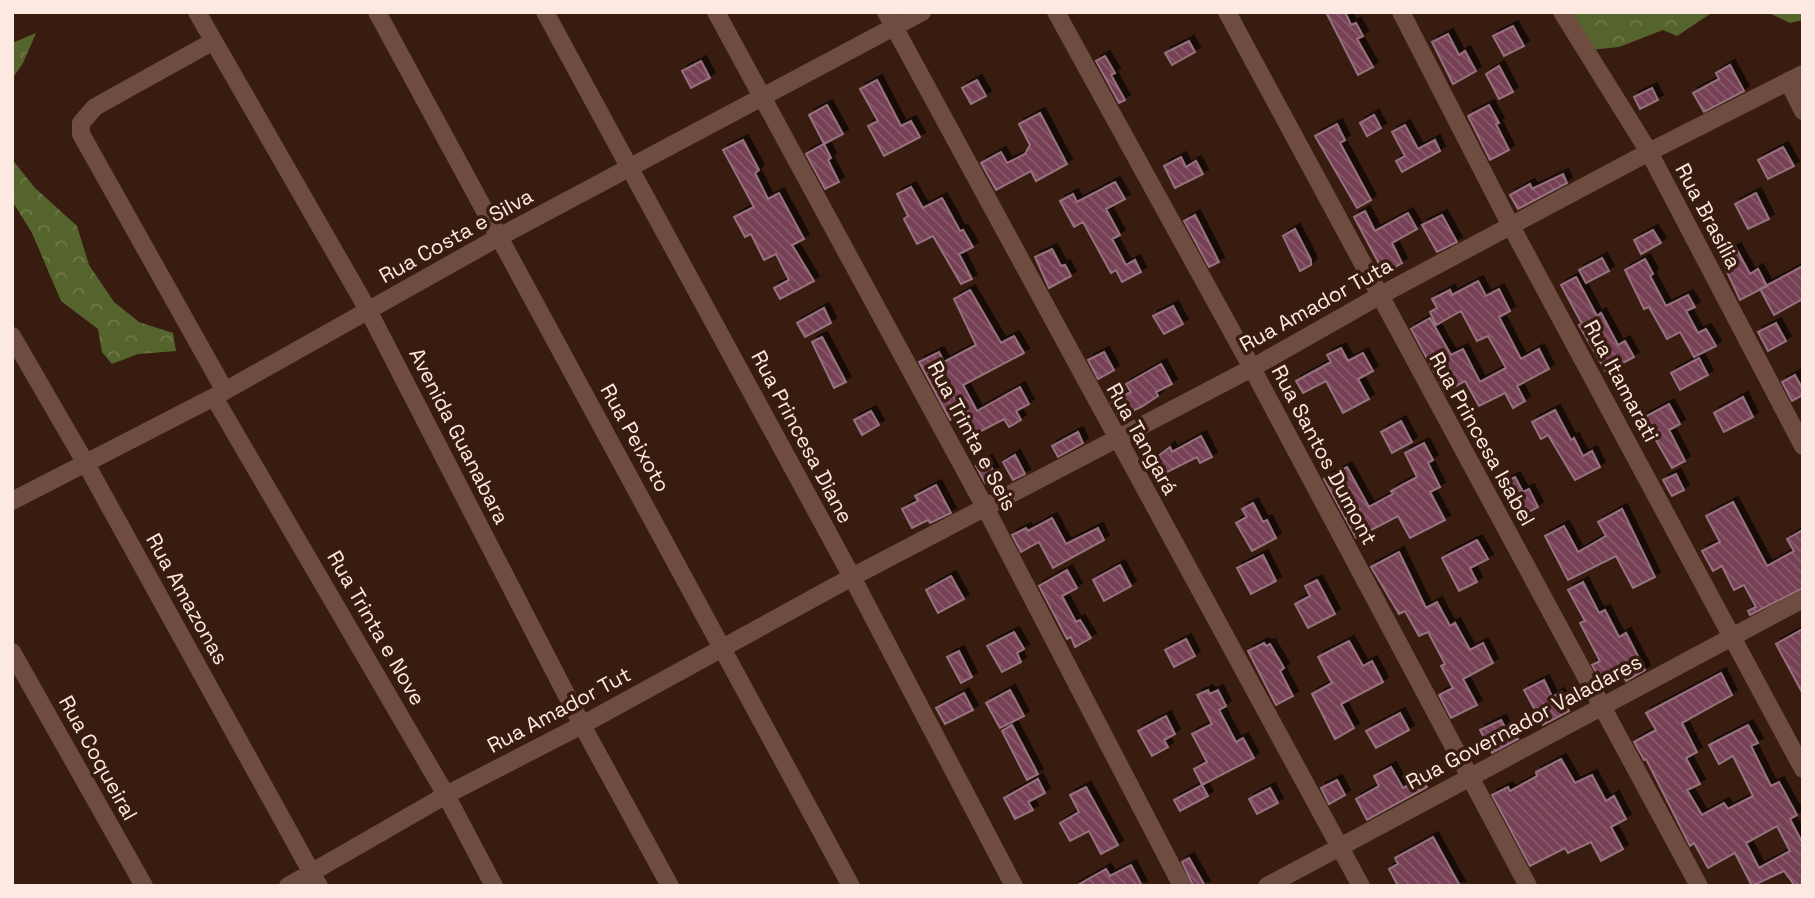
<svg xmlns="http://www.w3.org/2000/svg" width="1815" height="898" font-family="'Space Grotesk',sans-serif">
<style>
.forest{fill:url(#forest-crowns)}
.building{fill:url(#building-back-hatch);stroke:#96727f;stroke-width:2;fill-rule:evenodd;filter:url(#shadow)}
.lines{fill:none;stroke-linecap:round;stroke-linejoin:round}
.minor{stroke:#6e4d40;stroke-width:18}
.labels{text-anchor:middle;stroke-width:7;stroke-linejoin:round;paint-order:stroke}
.street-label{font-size:21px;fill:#fde9e1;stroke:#381c10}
</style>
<defs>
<pattern id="forest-crowns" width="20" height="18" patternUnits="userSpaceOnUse" patternTransform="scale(1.75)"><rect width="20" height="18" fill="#55642c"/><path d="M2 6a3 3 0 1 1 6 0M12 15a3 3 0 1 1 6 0" fill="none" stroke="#6e7a4a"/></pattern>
<pattern id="building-back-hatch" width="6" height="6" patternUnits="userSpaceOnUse" patternTransform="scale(1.75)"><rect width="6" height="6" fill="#763f55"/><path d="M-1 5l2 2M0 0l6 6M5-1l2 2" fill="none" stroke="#8a5b6d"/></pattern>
<filter id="shadow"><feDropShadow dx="5" dy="-5" stdDeviation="0" flood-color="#0009"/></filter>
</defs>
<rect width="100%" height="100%" fill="#381c10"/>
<!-- forest -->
<path class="forest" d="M1569 12H1713L1677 36 1663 30 1619 47 1590 50Z
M1767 12H1803V20L1790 23Z
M36 33 23 63 12 79V43Z
M12 159 34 187 77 226 89 265 114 302 139 322 173 333 176 351 138 354 112 364 102 352 98 329 61 301 32 233 12 201Z"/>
<!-- building -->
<path class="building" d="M1326 12H1345L1351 25 1356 23 1363 36 1357 39 1373 67 1358 75Z
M1513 26 1524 46 1504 56 1493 36Z
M1448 34 1459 55 1465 51 1476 71 1453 84 1432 42Z
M1189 41 1195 52 1172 65 1165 53Z
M1105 56 1115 73 1111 75 1125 100 1119 103 1096 61Z
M701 61 710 78 691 88 682 71Z
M1730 65 1744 91 1704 112 1693 93 1719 79 1716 73Z
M1499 66 1513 92 1499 99 1486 74Z
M877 80 901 126 911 121 920 137 884 156 868 126 878 121 860 89Z
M977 80 986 96 971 104 962 88Z
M1652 88 1658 100 1640 109 1634 97Z
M827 105 843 134 824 144 809 115Z
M1489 105 1499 123 1496 124 1509 150 1490 160 1468 116Z
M1040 113 1067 164 1036 181 1031 171 996 190 981 163 1001 152 1007 163 1025 154 1030 145 1019 124Z
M1374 115 1381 128 1367 136 1360 123Z
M1337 124 1345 140 1340 143 1371 200 1357 208 1315 136Z
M1405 125 1418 149 1435 140 1440 151 1402 172 1396 161 1405 156 1392 132Z
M743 140 759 170 755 173 768 199 779 193 804 239 792 245 814 281 780 299 774 288 789 280 776 254 764 260 751 234 745 237 734 217 754 207 723 150Z
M824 144 831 158 828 160 839 182 825 189 806 154Z
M1783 147 1794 166 1768 179 1758 160Z
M1181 157 1186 167 1196 161 1203 174 1175 188 1164 166Z
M1563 174 1567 183 1518 209 1510 195 1530 184 1532 189Z
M1115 182 1125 199 1106 209 1120 235 1112 239 1126 265 1135 260 1141 272 1122 282 1116 270 1111 273 1083 222 1074 227 1060 201 1073 194 1077 202Z
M911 187 923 208 942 198 960 231 963 230 973 247 959 254 972 279 961 284 933 236 917 244 904 219 908 216 897 194Z
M1756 193 1769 219 1748 229 1735 204Z
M1365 211 1375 231 1408 213 1417 229 1392 243 1402 263 1384 273 1354 217Z
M1195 215 1219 262 1209 267 1184 221Z
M1442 215 1457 242 1437 252 1422 225Z
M1295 229 1311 260V265L1300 271 1283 236Z
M1653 230 1661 243 1641 254 1634 240Z
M1736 248 1750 274 1758 269 1767 286 1740 300 1720 257Z
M1052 249 1061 266 1065 265 1071 276 1049 288 1035 257Z
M1602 258 1609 271 1586 283 1579 270Z
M1645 259 1653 274 1650 276 1666 306 1688 295 1695 307 1686 311 1698 333 1706 329 1716 346 1694 357 1680 332 1667 339 1649 307 1644 309 1625 270Z
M1803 266V299L1774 315 1760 289Z
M1576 277 1597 316 1601 313 1618 345 1625 341 1634 357 1606 372 1579 325 1582 324 1561 285Z
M1478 281 1486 296 1499 289 1510 311 1499 317 1521 359 1539 349 1549 369 1517 386 1525 401 1513 408 1505 393 1479 406 1465 381 1445 392 1411 329 1430 318 1451 355 1463 349 1480 382 1506 368 1488 336 1477 341 1461 311 1436 325 1430 312 1437 308 1432 299 1450 290 1452 295Z
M970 290 1001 343 1014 336 1024 353 963 385 977 411 1020 387 1029 404 1016 411 1021 420 1009 427 1004 419 970 437 959 415 950 420 919 362 939 352 944 362 976 345 954 299Z
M1173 306 1183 324 1164 334 1153 316Z
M824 308 831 323 805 337 797 323Z
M1776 323 1786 341 1768 351 1758 332Z
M822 337 846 382 834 388 812 342Z
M1341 348 1348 361 1363 353 1373 371 1358 379 1369 399 1343 413 1326 381 1303 393 1296 381 1331 362 1327 355Z
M1104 352 1114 370 1098 379 1088 360Z
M1699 358 1708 375 1680 390 1671 373Z
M1161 364 1172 384 1156 392 1158 396 1141 407 1119 417 1111 402 1131 392 1126 384Z
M1795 375 1803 390V395L1792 401 1782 382Z
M1743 397 1753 417 1724 432 1714 413Z
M1669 404 1680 424 1669 430 1685 461 1672 468 1643 418Z
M1555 410 1571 440 1574 438 1583 456 1592 451 1600 467 1575 480 1548 435 1541 439 1532 422Z
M871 411 879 425 862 435 854 420Z
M1401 421 1412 442 1392 453 1381 432Z
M1078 432 1083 443 1058 457 1052 446Z
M1201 436 1212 457 1200 463 1197 457 1157 477 1148 464 1170 447 1172 452Z
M1424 443 1433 460 1428 463 1440 487 1430 492 1445 520 1410 538 1398 516 1356 538 1324 479 1347 467 1369 507 1393 494 1391 491 1417 477 1405 453Z
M1015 455 1025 474 1013 480 1003 462Z
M987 460 997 477 985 483 976 466Z
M1676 474 1684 490 1672 496 1663 480Z
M1515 477 1523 492 1529 489 1538 507 1517 518 1500 485Z
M936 485 951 513 930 523 928 520 912 528 902 509 918 501 915 496Z
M1733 502 1767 566 1794 551 1787 539 1803 530V588L1750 615 1748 611 1756 607 1744 585 1734 590 1722 566 1713 571 1702 551 1720 542 1706 516Z
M1253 503 1263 522 1267 520 1276 538 1252 551 1236 523 1247 517 1242 509Z
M1622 509 1655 577 1633 588 1616 556 1568 580 1545 536 1564 526 1578 552 1606 536 1598 522Z
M1052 518 1066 544 1098 528 1104 540 1053 568 1039 542 1021 552 1012 535 1026 528 1028 531Z
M1477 540 1488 559 1470 568 1477 582 1459 591 1442 558Z
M1399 552 1426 608 1437 602 1450 626 1455 623 1470 650 1483 643 1493 663 1463 679 1477 705 1451 718 1439 695 1453 688 1441 666 1445 664 1428 632 1419 636 1405 611 1399 614 1371 567Z
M1263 555 1276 581 1251 594 1237 568Z
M1120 565 1131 586 1104 601 1093 580Z
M1067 570 1077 588 1062 596 1076 622 1080 620 1091 638 1075 647 1071 637 1067 639 1039 586Z
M951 576 964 599 938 613 926 590Z
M1317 580 1335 614 1308 628 1295 604 1310 596 1305 586Z
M1583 582 1599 613 1605 610 1619 637 1626 633 1645 670 1626 681 1622 673 1603 684 1592 665 1600 661 1580 623 1585 621 1568 590Z
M1803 629V694L1776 644Z
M1014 632 1024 649 1017 653 1021 662 1002 672 987 646Z
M1186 639 1195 656 1174 667 1165 650Z
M1349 641 1363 666 1372 661 1383 682 1341 704 1354 728 1335 739 1312 694 1332 683 1318 657Z
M1264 643 1266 646 1270 644 1284 668 1280 671 1293 696 1276 705 1248 651Z
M959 651 972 677 961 683 947 657Z
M1721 673 1732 695 1682 723 1697 752 1686 758 1700 784 1687 790 1702 815 1724 803 1728 809 1753 796 1733 756 1719 764 1709 745 1748 725 1758 743 1751 746 1771 786 1779 782 1797 815 1790 819 1803 844V886H1795L1784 871 1752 886 1735 853 1708 868 1694 843 1690 846 1646 759 1644 760 1634 742 1656 730 1646 713ZM1777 826 1790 851 1759 868 1746 843Z
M1544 680 1552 697 1559 693 1569 711 1543 725 1524 690Z
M1010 690 1024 716 1000 728 986 703Z
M1208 690 1210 694 1218 690 1226 706 1219 710 1236 742 1243 738 1254 758 1202 785 1194 769 1207 762 1192 734 1212 724 1197 695Z
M964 693 973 710 945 724 936 708Z
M1400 713 1409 730 1376 748 1366 731Z
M1166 716 1175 734 1164 740 1168 747 1152 756 1138 731Z
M1501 720 1508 733 1513 730 1518 739 1492 753 1480 730Z
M1012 725 1038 774 1027 780 1002 731Z
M1561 759 1575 783 1592 775 1606 801 1614 796 1626 819 1611 827 1623 849 1601 861 1591 842 1568 853 1565 848 1530 866 1492 795 1508 787 1510 791 1537 776 1536 772Z
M1391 767 1403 788 1422 778 1427 787 1367 820 1356 799 1379 786 1374 776Z
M1038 779 1045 793 1028 802 1033 810 1015 819 1004 798Z
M1337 780 1345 795 1329 804 1321 788Z
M1202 785 1208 796 1180 811 1174 800Z
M1086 787 1118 845 1101 854 1089 831 1070 841 1060 823 1079 812 1070 795Z
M1270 788 1278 803 1257 814 1249 799Z
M1433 837 1460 886H1398L1389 869 1398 864 1395 858Z
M1189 858 1205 886H1193L1182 862Z
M1131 865 1142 886H1076L1106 869 1110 876Z"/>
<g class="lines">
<!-- minor -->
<path class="minor" d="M197 12 368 310 582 725 670 886
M377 12 851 886
M545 12 852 577 1014 886
M716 12 986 509 1182 886
M886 12 1361 886
M1056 12 1252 368 1528 886
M1227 12 1699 886
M1401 12 1511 226 1803 769
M1562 12 1649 152 1803 446
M212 42 95 107 81 123V134L225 391
M1788 81 1803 111
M12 336 85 462 319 886
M214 397 446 795 494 886
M12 501 214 397 499 237 922 12
M12 652 144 886
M288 886 446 795 582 725 852 577 1252 368 1379 296 1649 152 1803 74
M1267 886 1803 599"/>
</g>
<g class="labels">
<!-- street labels -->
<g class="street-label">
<text transform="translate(1708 216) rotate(62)" y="7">Rua Brasília</text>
<text transform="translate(456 236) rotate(-29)" y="7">Rua Costa e Silva</text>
<text transform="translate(1316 305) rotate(-29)" y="7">Rua Amador Tuta</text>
<text transform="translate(1621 381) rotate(62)" y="7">Rua Itamarati</text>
<text transform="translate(459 436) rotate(63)" y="7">Avenida Guanabara</text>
<text transform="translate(972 436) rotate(62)" y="7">Rua Trinta e Seis</text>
<text transform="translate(802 437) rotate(62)" y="7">Rua Princesa Diane</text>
<text transform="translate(635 438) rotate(61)" y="7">Rua Peixoto</text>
<text transform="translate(1142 439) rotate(61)" y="7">Rua Tangará</text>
<text transform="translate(1482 439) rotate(61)" y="7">Rua Princesa Isabel</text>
<text transform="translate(1324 455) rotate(62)" y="7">Rua Santos Dumont</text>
<text transform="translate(187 599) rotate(61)" y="7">Rua Amazonas</text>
<text transform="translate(376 628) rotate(60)" y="7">Rua Trinta e Nove</text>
<text transform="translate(559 710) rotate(-28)" y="7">Rua Amador Tut</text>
<text transform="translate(1524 722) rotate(-28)" y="7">Rua Governador Valadares</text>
<text transform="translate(98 758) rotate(61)" y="7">Rua Coqueiral</text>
</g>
</g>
<!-- border -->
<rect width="1815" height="898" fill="none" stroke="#fde9e1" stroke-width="28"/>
</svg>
